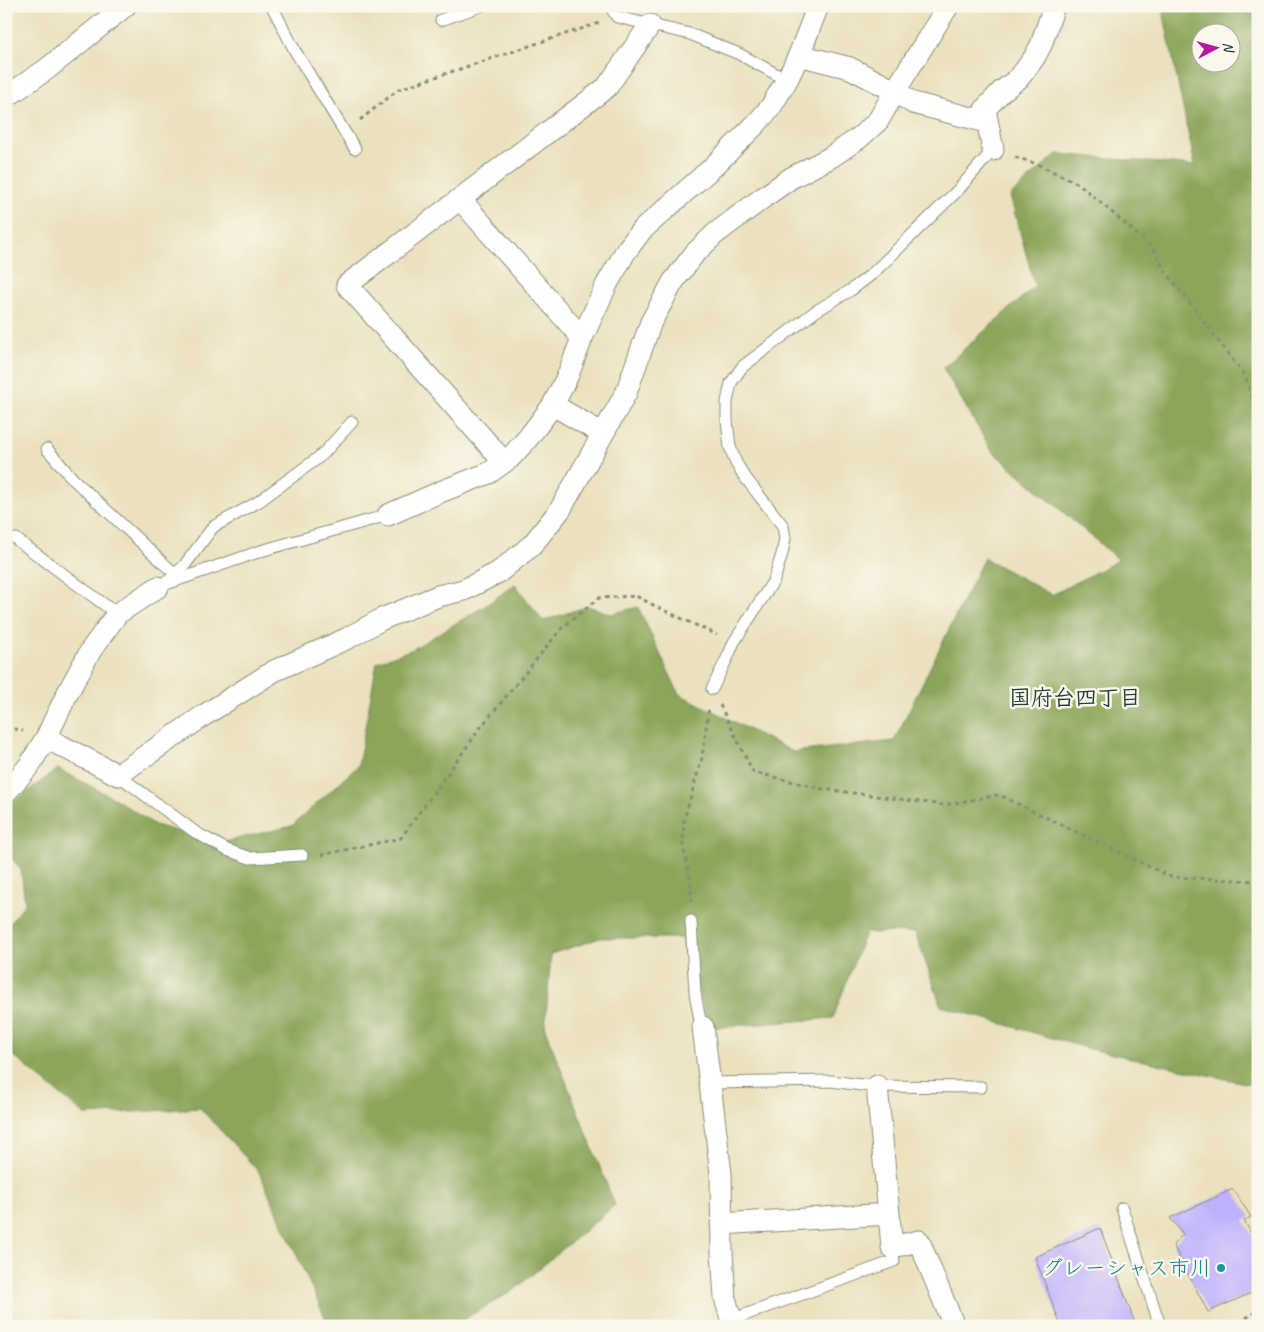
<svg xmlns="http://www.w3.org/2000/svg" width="1264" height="1332" font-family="Caveat,'Klee One',sans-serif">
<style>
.forest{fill:#8ba65a;stroke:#557247;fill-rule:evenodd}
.building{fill:#bfb1fd}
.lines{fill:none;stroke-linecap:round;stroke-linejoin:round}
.lane-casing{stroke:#858f79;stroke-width:13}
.street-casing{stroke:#858f79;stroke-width:23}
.path{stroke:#858f79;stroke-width:3;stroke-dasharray:4 4;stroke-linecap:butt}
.lane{stroke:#fff;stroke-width:11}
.street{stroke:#fff;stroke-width:21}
.culture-dot{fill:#0f9aa8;stroke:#fbf7ec;stroke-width:2}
.labels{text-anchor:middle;stroke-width:5;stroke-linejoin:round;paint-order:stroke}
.culture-label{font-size:21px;fill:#0d838f;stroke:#fbf7ec;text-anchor:end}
.neighbourhood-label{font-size:22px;font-weight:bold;fill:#1f3d34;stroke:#fbf7ec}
</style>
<rect width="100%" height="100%" fill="#fbf7ec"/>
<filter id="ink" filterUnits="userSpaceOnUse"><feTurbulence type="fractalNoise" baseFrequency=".02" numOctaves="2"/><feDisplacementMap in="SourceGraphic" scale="10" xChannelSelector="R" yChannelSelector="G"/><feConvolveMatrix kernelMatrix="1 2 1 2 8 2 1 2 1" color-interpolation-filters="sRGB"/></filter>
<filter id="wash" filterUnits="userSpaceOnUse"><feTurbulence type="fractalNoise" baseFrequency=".0096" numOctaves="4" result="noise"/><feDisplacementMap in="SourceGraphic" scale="20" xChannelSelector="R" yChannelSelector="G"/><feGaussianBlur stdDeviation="1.12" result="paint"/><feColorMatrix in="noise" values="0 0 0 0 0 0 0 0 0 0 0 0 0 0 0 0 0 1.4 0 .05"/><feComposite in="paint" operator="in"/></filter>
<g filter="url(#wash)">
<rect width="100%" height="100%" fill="#ebe1be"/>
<!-- forest -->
<path class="forest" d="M1162 6H1258V1086L1090 1049 941 1006 915 932 865 933 833 1018 710 1028 681 938H600L551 954 545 1029 615 1205 514 1290 453 1326H329L259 1172 200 1108 85 1115 6 1050V929L25 903 21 870 6 851V807L58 769 117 800 155 825 219 843 292 826 358 766 377 662 413 649 485 606 515 584 543 621 588 606 611 614 638 607 679 694 793 752 894 741 984 558 1052 595 1119 560 992 451 943 368 1035 286 1010 196 1057 154 1195 166ZM1202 32H1232V62H1202Z"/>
<g id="blocks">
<!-- building -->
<path class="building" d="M1233 1189 1251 1217 1244 1221 1258 1244V1290L1208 1312 1173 1245 1183 1234 1170 1218Z
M1100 1228 1136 1326H1061L1035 1257Z"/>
</g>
</g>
<g filter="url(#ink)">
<use href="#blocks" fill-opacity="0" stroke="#858f79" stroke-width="1"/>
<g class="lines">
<!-- lane casing -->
<g class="lane-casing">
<path id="lane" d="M272 6 295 51 355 149
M610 6 617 17 690 34 739 54 787 80
M441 20 480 6
M47 449 73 479 175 574
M16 539 117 614
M169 583 264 550 388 515
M158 587 171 579 184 566 213 527 258 502 322 455 352 422
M712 689 729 654 734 642 774 580 782 554 785 539 783 526 744 476 736 463 730 447 727 421V402L731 383 742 367 816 311 851 290 872 274 958 190 993 150
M118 775 195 832 227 850 250 858 302 855
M691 921 695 993 701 1026 703 1027
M710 1083 831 1081 869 1086 981 1087
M1122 1208 1160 1326
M728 1321 894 1261 892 1247"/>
</g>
<!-- street casing -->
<g class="street-casing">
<path id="street" d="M799 55 850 68 895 91 913 103 987 122
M6 97 47 69 125 6
M993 150 985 109 1002 91 1019 78 1034 58 1041 45 1054 6
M460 199 582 338
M553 405 603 434
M504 462 347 285 607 87 650 25
M388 515 440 492 489 473 510 458 528 438 553 405 568 375 582 338 607 284 626 251 641 231 714 166 755 125 770 108 787 80 799 55 818 6
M46 738 68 692 91 650 117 614 158 587
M6 792 29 766 46 738 118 775 203 716 274 671 346 639 382 619 438 596 464 590 499 572 532 545 560 510 626 393 651 322 673 282 695 253 715 234 764 197 791 178 831 157 859 138 878 121 895 91 948 6
M703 1027 721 1174 722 1252 725 1298 731 1319
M877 1086 892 1247 919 1241 954 1326
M721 1224 889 1214"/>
</g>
<!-- path -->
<path class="path" d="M360 120 399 89 599 23
M1015 157 1037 164 1079 184 1152 247 1166 272 1245 376 1258 414
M720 705 753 772 823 789 944 805 999 795 1171 877 1258 881
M6 727 23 731
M321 855 401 838 481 727 562 628 599 598 636 596 659 608 717 635
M692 902 690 878 683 845 684 820 702 758 709 707
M1232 1326 1258 1311"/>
<!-- lane -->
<use href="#lane" class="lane"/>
<!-- street -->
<use href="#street" class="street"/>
</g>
</g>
<!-- markers -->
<circle class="culture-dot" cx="1221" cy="1268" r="5"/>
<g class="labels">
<!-- culture labels -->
<g class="culture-label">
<text x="1211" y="1275">グレーシャス市川</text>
</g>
<!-- neighbourhood labels -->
<g class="neighbourhood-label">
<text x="1075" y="705">国府台四丁目</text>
</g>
</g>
<!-- margin -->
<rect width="1264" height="1332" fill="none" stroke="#fbf7ec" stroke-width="25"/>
<!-- north arrow -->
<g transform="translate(1216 48) rotate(84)"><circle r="24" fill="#fbf7ec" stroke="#a3ada2"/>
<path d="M0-4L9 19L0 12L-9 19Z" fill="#b5179e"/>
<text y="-8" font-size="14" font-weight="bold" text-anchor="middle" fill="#1f3d34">N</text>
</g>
</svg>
